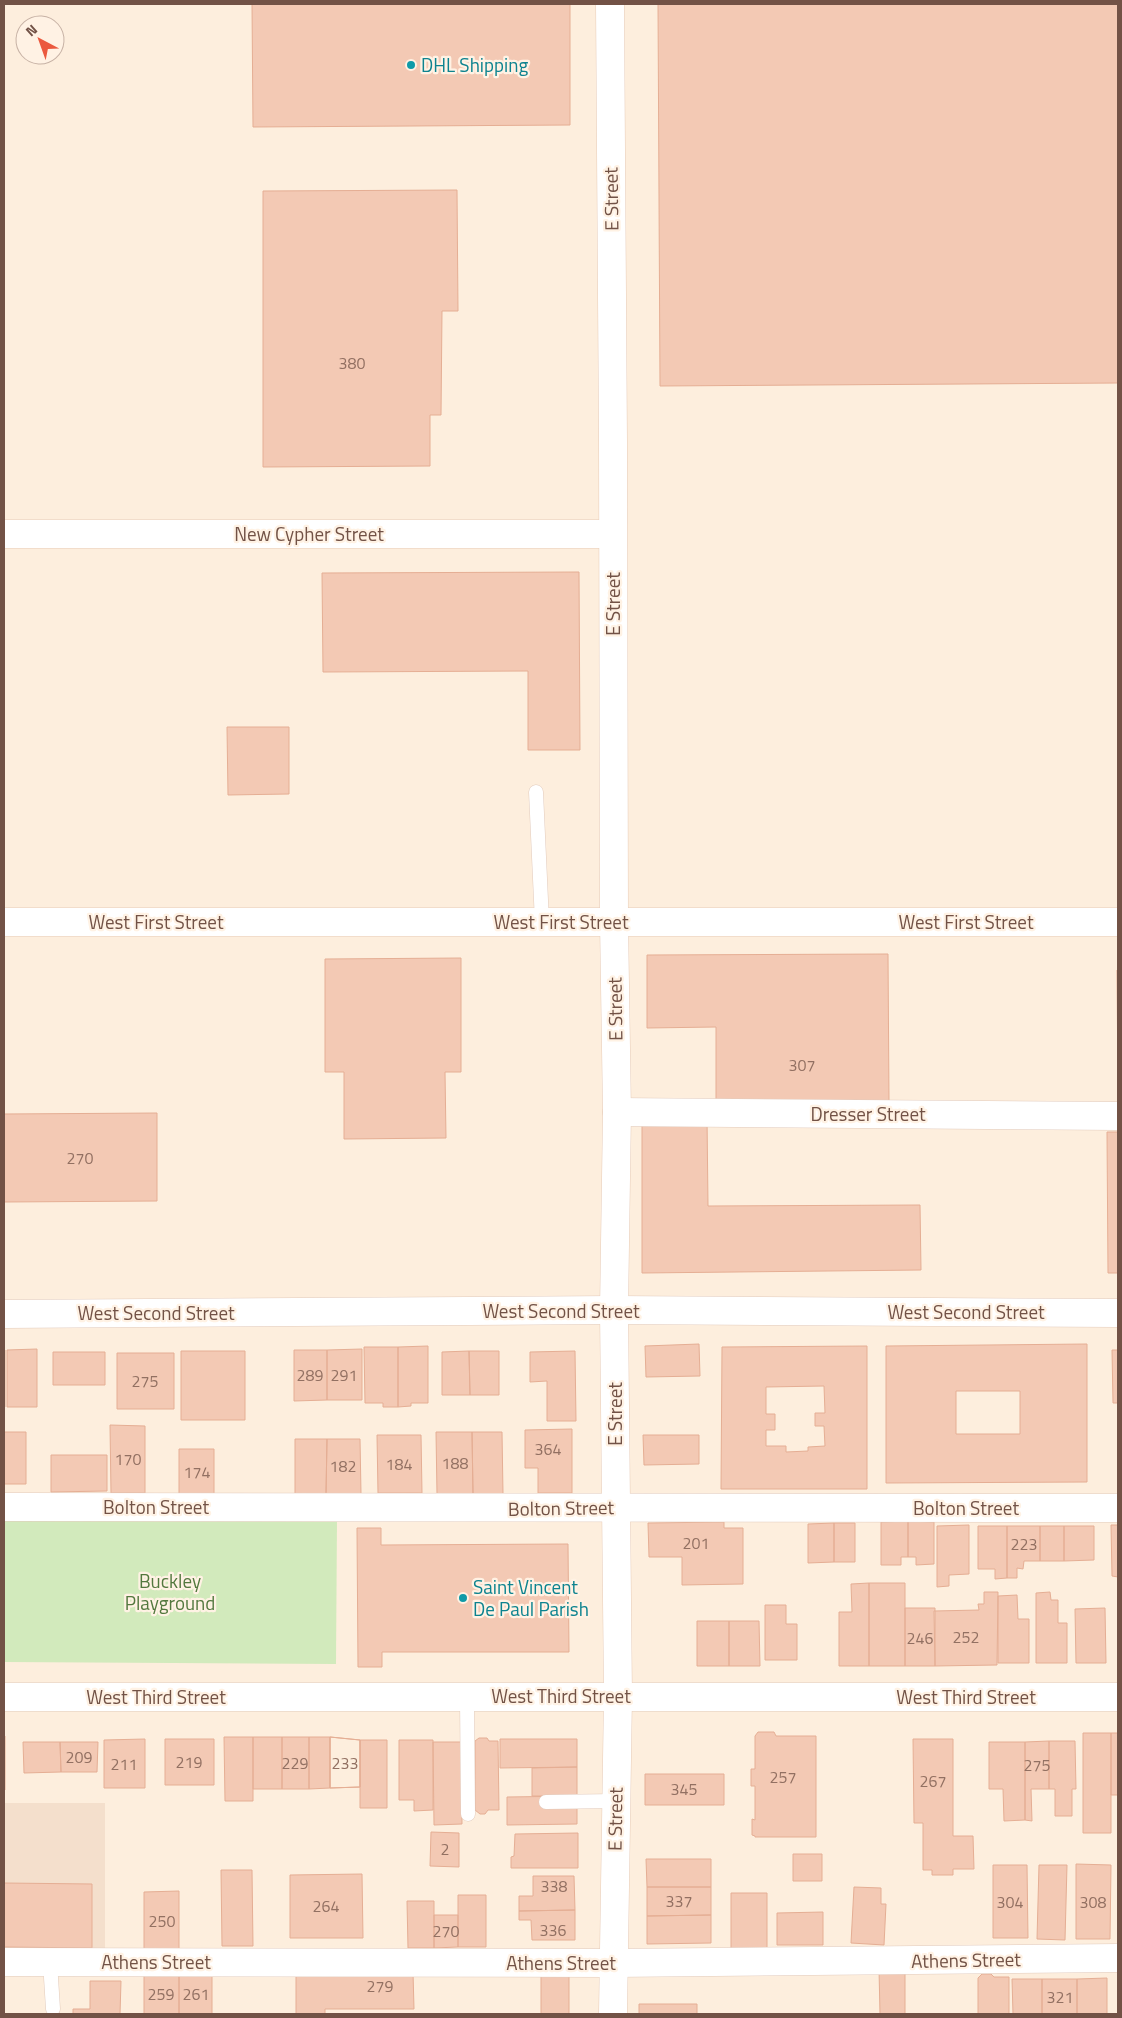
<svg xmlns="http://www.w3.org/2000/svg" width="1122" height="2018" font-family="'Titillium Web',sans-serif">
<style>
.residential{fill:#f4dfcc}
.green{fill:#d2eabc}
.building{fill:#f3c9b4;stroke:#e5ae94;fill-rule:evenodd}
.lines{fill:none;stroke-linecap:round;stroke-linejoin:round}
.lane-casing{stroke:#e2cbbd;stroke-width:15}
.street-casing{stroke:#e2cbbd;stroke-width:29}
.secondary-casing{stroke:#e7ccb9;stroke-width:29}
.lane{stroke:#fff;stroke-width:14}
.street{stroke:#fff;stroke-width:28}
.secondary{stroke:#fff;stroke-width:28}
.culture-dot{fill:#0f9aa8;stroke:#fff2e4;stroke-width:2}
.labels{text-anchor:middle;stroke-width:4.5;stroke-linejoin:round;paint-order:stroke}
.number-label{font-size:16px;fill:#927062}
.culture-label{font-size:19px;fill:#0d838f;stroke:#fff2e4;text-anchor:start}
.street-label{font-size:19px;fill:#725246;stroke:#fff2e4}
.park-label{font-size:19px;fill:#53783e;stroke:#fff2e4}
</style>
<rect width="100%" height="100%" fill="#fdeedd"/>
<!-- residential -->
<path class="residential" d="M4 1803H105V1955H4Z"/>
<!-- green -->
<path class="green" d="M337 1519 336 1664 4 1662V1520Z"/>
<!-- building -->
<path class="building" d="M252 4H570V125L253 127Z
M658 4H1118V383L660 386Z
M457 190 458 311H442L441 415H430V466L263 467V191Z
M579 572 580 750H528V671L323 672 322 573Z
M227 727H289V794L228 795Z
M888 954 889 1102 716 1103V1027L647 1028V955Z
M461 958V1072H445L446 1138 344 1139V1072H325V959Z
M1117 970H1118V1093Z
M157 1113V1201L4 1202V1114Z
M642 1117H707L708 1206 920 1205 921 1270 642 1273Z
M1107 1132H1118V1273H1108Z
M699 1344 700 1376 646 1377 645 1346Z
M1087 1344V1482L886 1483V1346ZM956 1391H1020V1434H956Z
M428 1346V1403H411V1406L398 1407V1347Z
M867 1346V1489H721L722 1347ZM824 1386 825 1413H815V1426H824L825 1446 808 1447V1451L786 1452V1446H766V1430H775V1414H766V1387Z
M364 1347H398V1407H383V1403H365Z
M37 1349V1407H7V1350Z
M362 1349V1400H327V1350Z
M4 1350H5V1407H4Z
M294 1350H327V1400L294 1401Z
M1112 1350H1118V1403H1113Z
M181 1351H245V1420H181Z
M469 1351H499V1395H470Z
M469 1351 470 1395H442V1352Z
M575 1351 576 1421H547V1381L530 1382V1352Z
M53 1352H105V1385H53Z
M117 1353H174V1409H117Z
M110 1425 145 1426V1493H111Z
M572 1429V1493H538V1468H525V1430Z
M4 1432H26V1484H4Z
M436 1432H472L473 1494H437Z
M472 1432H502L503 1494H473Z
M377 1435H421L422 1493H378Z
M643 1435H699V1464L644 1465Z
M295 1439H327L326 1494H295Z
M327 1439H360L361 1494H326Z
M179 1449H214V1494L179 1495Z
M51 1455H107V1491L51 1492Z
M908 1521 934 1522V1564L916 1565V1557H908Z
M908 1521V1557H901V1565H881V1522Z
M724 1522V1528H743V1584L682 1585V1557H649L648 1523Z
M834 1523H855V1562H834Z
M834 1523V1562L808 1563V1524Z
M969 1525V1574L949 1575V1586L937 1587V1526Z
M1111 1525H1118V1577L1112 1576Z
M978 1526H1007V1578L995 1579V1569H978Z
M1007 1526H1040V1561H1024L1023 1569 1017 1568V1578H1007Z
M1040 1526H1064V1561H1040Z
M1064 1526H1094V1560L1064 1561Z
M357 1528H381V1545L568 1544 569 1652H382V1667H358Z
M869 1583H905V1666H869Z
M869 1583V1666H839V1612H852L851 1584Z
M984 1592H998L997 1665 935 1666 934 1611 979 1610 978 1604H984Z
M1050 1592 1051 1600H1058V1623H1067V1663H1036V1593Z
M1017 1595 1018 1619H1029V1663H998V1596Z
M765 1605H786V1624H797V1660H765Z
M905 1608H935V1666H905Z
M1105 1608 1106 1663H1076L1075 1609Z
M697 1621H729V1666H697Z
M729 1621H759L760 1666H729Z
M758 1732H774L776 1736H816V1837H755V1836L752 1835V1819L755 1820V1786H751V1769H755V1736Z
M1083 1733H1111V1833H1083Z
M1111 1733H1118V1795H1111Z
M4 1736H5V1790H4Z
M224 1737H253V1801H225Z
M253 1737H282V1789H253Z
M282 1737H309V1789H282Z
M309 1737H330V1788L309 1789Z
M330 1737 360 1740V1787L330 1788Z
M330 1737 360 1740V1787L330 1788Z
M479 1738H487L489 1741H498L499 1810H488L485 1814H480L475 1810V1741Z
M145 1739V1788H104V1740Z
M165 1739H214V1785H165Z
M500 1739H577V1767L500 1768Z
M913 1739H953V1836H973L974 1869H953V1875H932V1870H923V1823H914Z
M360 1740H387V1808H360Z
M399 1740H433V1810L414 1811V1800H399Z
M1049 1741H1075L1076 1789H1072V1816H1055V1789H1049Z
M1049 1741V1789H1031L1032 1821 1025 1820V1742Z
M23 1742H60L61 1772 24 1773Z
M60 1742H98L97 1772H61Z
M433 1742H461L462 1824 434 1825Z
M989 1742H1025V1820L1004 1821 1003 1789H989Z
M577 1767V1796H532V1768Z
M645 1774H724V1805H645Z
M577 1796V1824L507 1825V1797Z
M431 1832 459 1833V1867L430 1866Z
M578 1833V1868H511V1857L514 1856 515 1834Z
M793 1854H822V1881H793Z
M646 1859H711V1887H647Z
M1076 1864 1111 1865 1110 1939H1076Z
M993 1865H1027L1028 1938H993Z
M1039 1865H1067L1065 1940 1037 1939Z
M221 1870H252L253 1946H222Z
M362 1874 363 1938H290V1875Z
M533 1876H574L575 1910 519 1911V1896H533Z
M4 1883 92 1884V1948L4 1947Z
M647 1887H711V1915L647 1916Z
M854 1887 881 1888V1904H886L884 1945 851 1943Z
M179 1891V1949H144V1892Z
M731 1893H767V1948L731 1949Z
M458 1895H486V1947H458Z
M407 1901H434V1948H408Z
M575 1910V1940H532L531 1920H519V1911Z
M823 1912V1945H777V1913Z
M434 1915H458V1947L434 1948Z
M711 1915V1943L647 1944V1916Z
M541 1967H569V2014H541Z
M879 1969H905V2014H880Z
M413 1972 414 2009H325V2014H296V1973Z
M179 1974H212V2014H179Z
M179 1974V2014H144V1975Z
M982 1974H991L994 1977H1009V2014H978V1978Z
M1107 1978V2014H1077V1979Z
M1012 1979H1042V2014H1013Z
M1042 1979H1077V2014H1042Z
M90 1981H121L120 2014H73V2009H90Z
M639 2004H697V2014H639Z"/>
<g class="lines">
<!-- lane casing -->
<g class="lane-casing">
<path id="lane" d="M536 792 542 922
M467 1697 468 1814
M546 1802 616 1801
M50 1962 53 2009"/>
</g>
<!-- street casing -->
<g class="street-casing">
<path id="street" d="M617 1112 1118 1116
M4 1314 614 1310 1118 1313
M4 1507 1118 1508
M4 1697H1118
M4 1962 613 1963 1118 1958"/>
</g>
<!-- secondary casing -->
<g class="secondary-casing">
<path id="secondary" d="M610 4 613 442 614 922 617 1112 614 1310 618 1696 613 2014
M4 534H613
M4 922H1118"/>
</g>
<!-- lane -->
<use href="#lane" class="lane"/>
<!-- street -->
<use href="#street" class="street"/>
<!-- secondary -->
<use href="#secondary" class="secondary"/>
</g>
<!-- markers -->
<g class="culture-dot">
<circle cx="411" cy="65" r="5"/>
<circle cx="463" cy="1598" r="5"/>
</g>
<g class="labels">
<!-- number labels -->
<g class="number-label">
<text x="352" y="369">380</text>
<text x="802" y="1071">307</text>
<text x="80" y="1164">270</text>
<text x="310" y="1381">289</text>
<text x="344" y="1381">291</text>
<text x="145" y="1387">275</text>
<text x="548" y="1455">364</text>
<text x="128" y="1465">170</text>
<text x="455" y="1469">188</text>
<text x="399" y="1470">184</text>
<text x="343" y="1472">182</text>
<text x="197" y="1478">174</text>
<text x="696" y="1549">201</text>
<text x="1024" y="1550">223</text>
<text x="966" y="1643">252</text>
<text x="920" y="1644">246</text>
<text x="79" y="1763">209</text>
<text x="189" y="1768">219</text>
<text x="295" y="1769">229</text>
<text x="345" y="1769">233</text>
<text x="124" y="1770">211</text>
<text x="1037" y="1771">275</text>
<text x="783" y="1783">257</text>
<text x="933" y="1787">267</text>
<text x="684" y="1795">345</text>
<text x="445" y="1855">2</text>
<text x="554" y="1892">338</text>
<text x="679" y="1907">337</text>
<text x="1010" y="1908">304</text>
<text x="1093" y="1908">308</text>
<text x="326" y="1912">264</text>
<text x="162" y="1927">250</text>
<text x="553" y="1936">336</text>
<text x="446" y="1937">270</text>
<text x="380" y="1992">279</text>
<text x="161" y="2000">259</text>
<text x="196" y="2000">261</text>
<text x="1060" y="2003">321</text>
</g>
<!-- culture labels -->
<g class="culture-label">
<text x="421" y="72">DHL Shipping</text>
<text x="473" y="1594">Saint Vincent<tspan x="473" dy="22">De Paul Parish</tspan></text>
</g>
<!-- street labels -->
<g class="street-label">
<text transform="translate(611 199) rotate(-91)" y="7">E Street</text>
<text x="309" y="541">New Cypher Street</text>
<text transform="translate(613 604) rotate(-90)" y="7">E Street</text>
<text x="156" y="929">West First Street</text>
<text x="561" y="929">West First Street</text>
<text x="966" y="929">West First Street</text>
<text transform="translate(615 1009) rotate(-91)" y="7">E Street</text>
<text x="868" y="1121">Dresser Street</text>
<text x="561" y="1318">West Second Street</text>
<text x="966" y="1319">West Second Street</text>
<text x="156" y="1320">West Second Street</text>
<text transform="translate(615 1414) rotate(-90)" y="7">E Street</text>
<text x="156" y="1514">Bolton Street</text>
<text transform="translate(561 1508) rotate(-1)" y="7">Bolton Street</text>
<text x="966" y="1515">Bolton Street</text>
<text x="561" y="1703">West Third Street</text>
<text x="156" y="1704">West Third Street</text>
<text x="966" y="1704">West Third Street</text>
<text transform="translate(615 1819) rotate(-89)" y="7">E Street</text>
<text transform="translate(966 1960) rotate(-1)" y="7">Athens Street</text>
<text x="156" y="1969">Athens Street</text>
<text x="561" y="1970">Athens Street</text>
</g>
<!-- park labels -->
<g class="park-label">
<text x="170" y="1588">Buckley<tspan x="170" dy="22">Playground</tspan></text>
</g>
</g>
<!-- border -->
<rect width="1122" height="2018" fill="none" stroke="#725246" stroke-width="10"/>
<!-- north arrow -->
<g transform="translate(40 40) rotate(319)"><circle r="24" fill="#fff2e4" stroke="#c7b2a5"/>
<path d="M0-4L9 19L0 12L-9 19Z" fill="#eb593e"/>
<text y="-8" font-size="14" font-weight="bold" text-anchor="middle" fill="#725246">N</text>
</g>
</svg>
